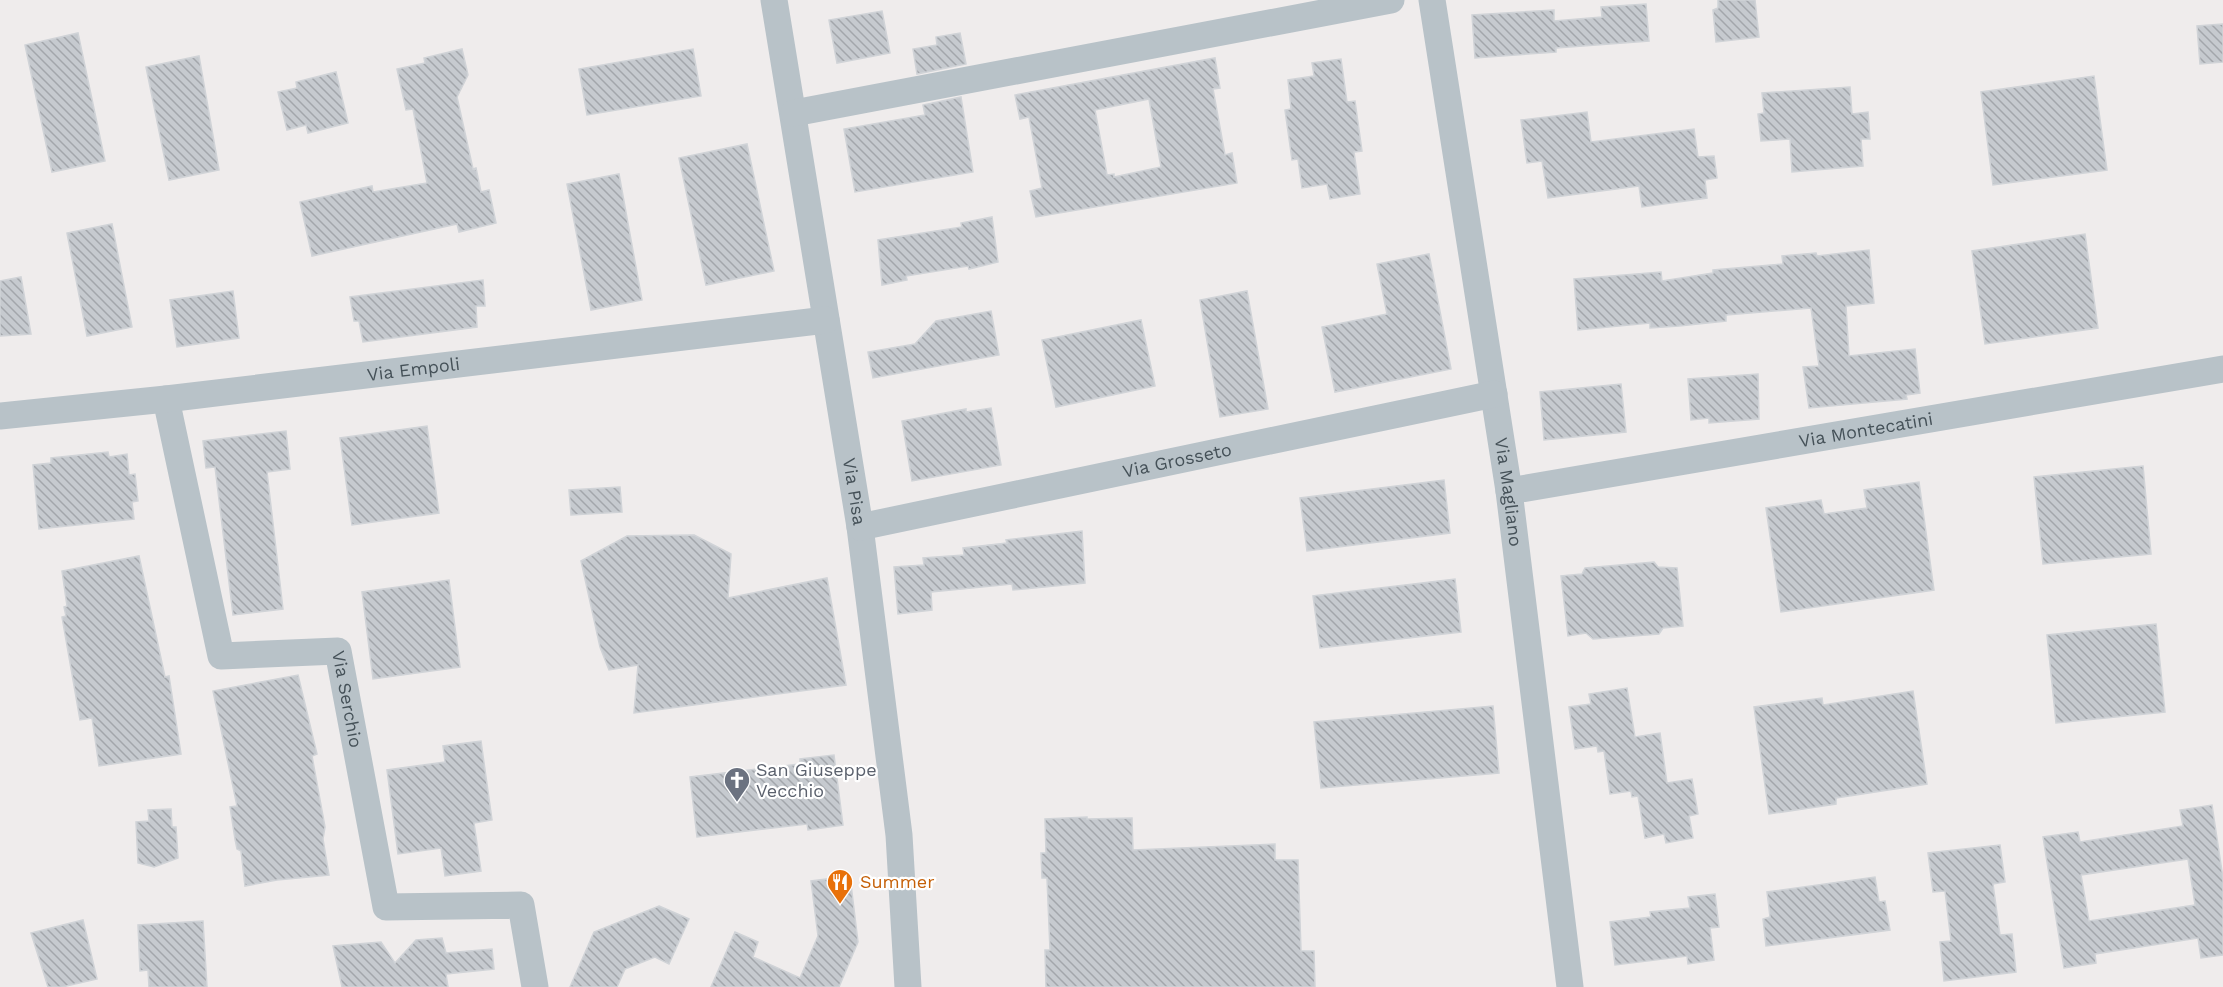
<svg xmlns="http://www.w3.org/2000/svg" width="2223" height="987" font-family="'Work Sans',sans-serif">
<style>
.building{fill:url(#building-back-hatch);stroke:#d0d3d7;stroke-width:1.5;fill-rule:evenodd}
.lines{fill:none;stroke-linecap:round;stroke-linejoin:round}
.minor{stroke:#b8c2c8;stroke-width:27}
.labels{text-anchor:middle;stroke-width:4.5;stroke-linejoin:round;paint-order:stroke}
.street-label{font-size:18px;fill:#455158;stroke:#fff}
.worship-label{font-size:18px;fill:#5b616d;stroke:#fff;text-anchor:start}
.food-label{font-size:18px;fill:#c56008;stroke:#fff;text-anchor:start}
</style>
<defs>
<pattern id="building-back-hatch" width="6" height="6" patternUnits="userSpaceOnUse" patternTransform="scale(1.5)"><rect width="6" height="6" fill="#c6cacf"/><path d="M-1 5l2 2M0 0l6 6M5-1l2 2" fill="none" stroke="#a3a6ab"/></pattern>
</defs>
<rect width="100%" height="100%" fill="#efecec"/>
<!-- building -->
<path class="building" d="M1718 0H1755L1759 37 1716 42 1713 10 1718 8Z
M1646 4 1649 41 1556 48V52L1475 58 1472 15 1554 10V21L1602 17 1601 7Z
M882 11 890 53 837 63 829 20Z
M2223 24V62L2200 64 2197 26Z
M78 33 105 161 52 172 25 45Z
M960 33 966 64 917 74 913 49 937 45 936 37Z
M462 49 468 75 457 97 473 169 476 168 481 192 489 190 496 223 459 232 457 224 312 256 300 202 372 186 373 192 427 183 413 109 406 110 397 69 425 63 424 58Z
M693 49 701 96 587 115 579 69Z
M199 56 219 170 169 180 146 67Z
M1215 58 1220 88 1213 89 1225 155 1232 153 1237 183 1036 217 1030 191 1042 188 1029 117 1020 119 1015 95ZM1149 99 1161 167 1114 177V174L1107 175 1095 110Z
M1341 59 1347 102 1355 101 1362 151 1354 152 1360 194 1330 199 1327 184 1302 188 1298 159 1292 160 1285 110 1291 109 1288 80 1314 76 1312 63Z
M336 72 348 123 308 133 306 125 287 130 278 92 297 88 296 82Z
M2094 76 2107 170 1993 185 1981 92Z
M1850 87 1852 114 1868 112 1870 139H1861L1863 166 1792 172 1790 139 1761 141 1758 114 1764 113 1762 93Z
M961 97 973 172 855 192 844 129 925 115 923 105Z
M1587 112 1591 142 1694 129 1698 157 1714 156 1717 178 1705 180 1707 198 1642 207 1639 186 1548 198 1542 161 1527 163 1521 120Z
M747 144 774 271 706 285 679 158Z
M619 174 642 300 591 310 567 184Z
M992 217 998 262 969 269 968 266 906 276 907 280 882 285 878 240 962 227 961 223Z
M112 224 132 327 87 336 67 233Z
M2085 234 2098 328 1985 344 1972 251Z
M1869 250 1874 303 1846 306 1849 356 1915 349 1920 393 1906 395 1907 399 1809 408 1803 367 1819 366 1811 308 1726 315V321L1679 326 1650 328V323L1578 330 1574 279 1661 272 1662 281 1713 273V270L1783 264 1782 256 1816 253 1817 256Z
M1429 254 1451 369 1335 392 1322 327 1387 314 1377 264Z
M21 277 31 334 0 336V281Z
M483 280 485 306H476L477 327 363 342 359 321H354L350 297Z
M233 291 239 338 177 347 170 300Z
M1247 291 1268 409 1220 417 1200 300Z
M991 311 999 355 873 378 868 352 915 344 936 321Z
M1141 320 1155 386 1056 407 1042 340Z
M1758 374 1759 419 1709 423V418L1691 420 1688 379Z
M1621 384 1626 432 1544 440 1540 392Z
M991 408 1001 465 912 481 902 421 966 409V412Z
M427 426 439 513 352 525 340 438Z
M286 431 290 469 267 472 283 609 233 615 215 467 206 468 203 441Z
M108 452 109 457 127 454 129 475 135 474 138 501 132 502 134 519 39 529 33 465 51 463V458Z
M2143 466 2151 554 2043 564 2034 477Z
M1444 480 1450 533 1307 551 1300 498Z
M1919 482 1934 590 1781 612 1766 508 1821 500 1824 514 1867 508 1864 490Z
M620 487 622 512 571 515 569 490Z
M1082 531 1085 583 1013 590 1012 584 931 592 932 610 898 614 894 567 924 565 923 558 964 555 963 548 1007 543 1006 540Z
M694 535 731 554 728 598 827 578 846 685 634 713 638 665 609 670 600 647 581 561 627 536Z
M139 556 165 677 169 676 181 754 99 766 92 718 80 720 62 617 66 616 64 607 67 606 62 571Z
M1654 562 1658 567 1677 568 1683 626 1663 628 1659 634 1593 639 1586 633 1568 636 1561 576 1582 574 1585 568Z
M1455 579 1461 632 1320 648 1313 596Z
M449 580 460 667 373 679 362 592Z
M2156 624 2165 712 2056 723 2047 635Z
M298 675 317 754 312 756 325 827 323 839 329 875 277 880 245 886 241 851 237 849 235 839 230 807 237 806 213 691Z
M1627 688 1635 737 1660 733 1667 783 1692 779 1698 814 1689 816 1693 838 1666 843 1664 834 1645 838 1638 796 1632 797 1631 791 1610 794 1604 751 1598 752 1597 746 1575 749 1569 707 1591 704 1589 694Z
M1913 691 1927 784 1836 798V804L1769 814 1754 707 1822 698 1823 705Z
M1493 706 1499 773 1321 788 1314 722Z
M481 741 492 820 474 823 481 871 445 876 441 848 398 854 387 770 445 762 443 746Z
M834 755 843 825 808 830 807 824 697 837 690 777 800 764V759Z
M2212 805 2223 878V955L2201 958 2198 938 2095 954 2096 963 2064 968 2043 837 2078 832 2080 842 2183 826 2180 810ZM2188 859 2195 905 2089 921 2081 875Z
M171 809 172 827H176L178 858 154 867 138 863 136 822 149 821 148 810Z
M1087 817V819L1132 818 1133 850 1275 844V860H1298L1301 951H1314L1315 987H1046L1045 950H1050L1047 878H1042L1041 853H1046L1045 819Z
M2000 845 2005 882 1993 884 2000 935 2012 934 2016 972 1944 981 1940 942 1951 941 1945 891 1933 892 1928 853Z
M850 876 858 942 839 987H711L735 932 758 942 753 957 800 978 818 936 811 881Z
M1875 877 1879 902 1885 901 1890 930 1766 946 1763 919 1770 917 1767 892Z
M1715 894 1719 927 1710 928 1714 960 1688 964 1687 956 1615 965 1610 922 1651 917 1650 912 1690 908 1688 897Z
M659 906 689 919 669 964 655 957 625 969 617 987H570L594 932Z
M83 920 97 979 62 987H48L31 933Z
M203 921 207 987H149L148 970 140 971 138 925Z
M442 938 446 953 492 949 494 969 446 974 448 987H342L333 946 381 942 395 963 416 940Z"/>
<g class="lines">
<!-- minor -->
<g class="minor">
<path id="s1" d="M774 0 860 527 899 835 908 987"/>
<path id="s2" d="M1432 0 1509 491 1570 987"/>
<path d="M794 113 1391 0"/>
<path id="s3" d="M166 399 221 656 338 651 386 907 521 905 535 987"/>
<path id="s4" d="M0 416 166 399 826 320"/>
<path id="s5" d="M1509 491 2223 369"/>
<path id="s6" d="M860 527 1494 394"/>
</g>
</g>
<!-- icons -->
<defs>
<g id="church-pin" transform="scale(1.35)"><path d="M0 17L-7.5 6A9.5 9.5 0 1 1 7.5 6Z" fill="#6b7280" stroke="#fff"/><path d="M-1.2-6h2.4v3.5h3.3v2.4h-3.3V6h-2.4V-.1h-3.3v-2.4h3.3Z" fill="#fff"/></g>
<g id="restaurant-pin" transform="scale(1.35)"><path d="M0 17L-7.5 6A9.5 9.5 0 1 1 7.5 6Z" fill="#e8710a" stroke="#fff"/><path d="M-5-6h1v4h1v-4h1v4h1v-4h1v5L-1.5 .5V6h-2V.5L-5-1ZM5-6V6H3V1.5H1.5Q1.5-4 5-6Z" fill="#fff"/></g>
</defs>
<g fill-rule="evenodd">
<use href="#church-pin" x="737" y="780"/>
<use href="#restaurant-pin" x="840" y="882"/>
</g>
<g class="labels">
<!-- street labels -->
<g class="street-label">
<text dy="6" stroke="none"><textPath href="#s4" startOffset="416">Via Empoli</textPath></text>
<text dy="6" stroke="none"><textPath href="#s5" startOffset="362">Via Montecatini</textPath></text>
<text dy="6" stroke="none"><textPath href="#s6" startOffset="324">Via Grosseto</textPath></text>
<text dy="6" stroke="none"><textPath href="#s1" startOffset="498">Via Pisa</textPath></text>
<text dy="6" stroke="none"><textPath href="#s2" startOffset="498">Via Magliano</textPath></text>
<text dy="6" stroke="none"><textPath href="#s3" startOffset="429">Via Serchio</textPath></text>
</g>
<!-- worship labels -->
<g class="worship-label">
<text x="756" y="776">San Giuseppe<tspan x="756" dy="21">Vecchio</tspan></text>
</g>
<!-- food labels -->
<g class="food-label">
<text x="860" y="888">Summer</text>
</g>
</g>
</svg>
